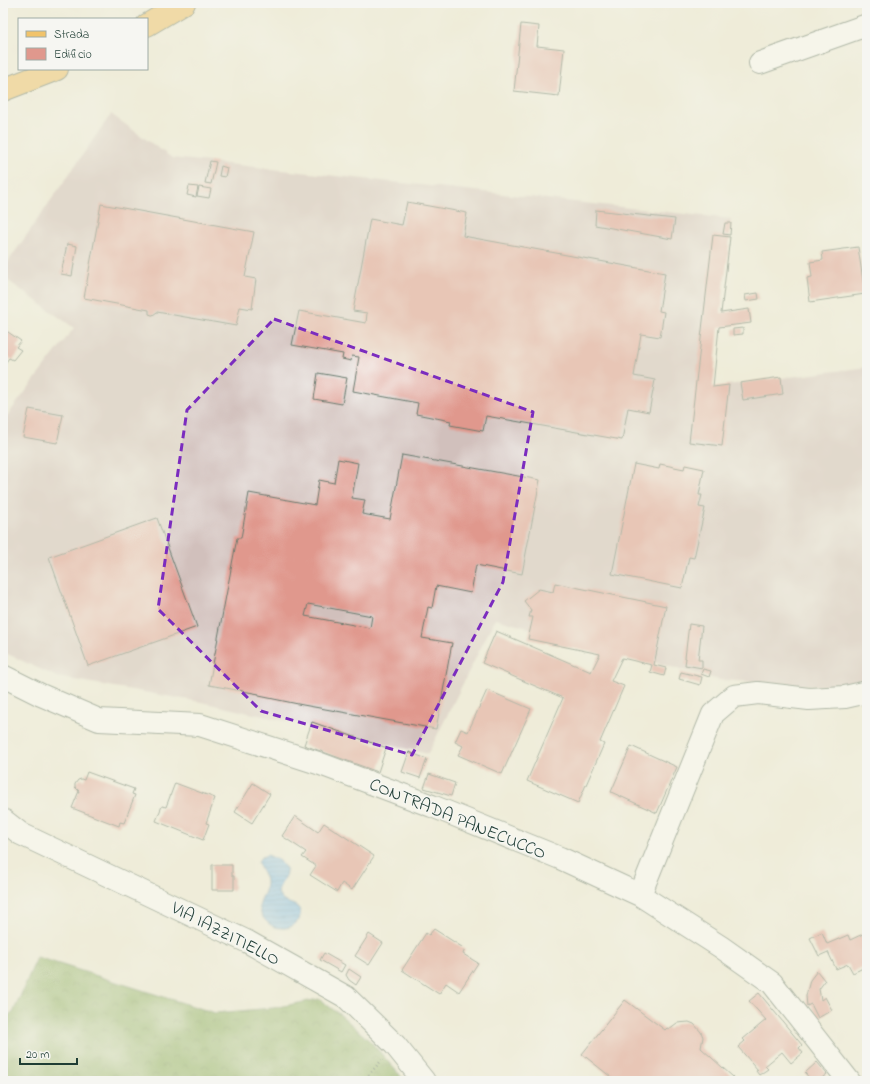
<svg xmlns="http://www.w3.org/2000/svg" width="870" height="1084" font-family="'Indie Flower',sans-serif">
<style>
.industrial{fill:#d1c0bc}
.forest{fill:url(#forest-crowns);stroke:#56764c}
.water{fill:url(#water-rules);stroke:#4a7a8f}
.building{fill:#e0988d;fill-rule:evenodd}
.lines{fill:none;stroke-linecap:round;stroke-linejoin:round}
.minor-casing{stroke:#687a6e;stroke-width:24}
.major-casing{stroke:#687a6e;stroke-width:24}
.path{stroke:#687a6e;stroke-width:2.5;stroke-dasharray:1 3;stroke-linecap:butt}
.minor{stroke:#fff;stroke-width:22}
.major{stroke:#f1c36a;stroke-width:22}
.marked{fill:none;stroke:#7b2cbf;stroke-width:3;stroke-dasharray:8 5;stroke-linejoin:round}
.labels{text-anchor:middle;stroke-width:3;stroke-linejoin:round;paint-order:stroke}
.street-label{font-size:18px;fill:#1f3d34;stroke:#f6f6f2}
</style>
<defs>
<pattern id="forest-crowns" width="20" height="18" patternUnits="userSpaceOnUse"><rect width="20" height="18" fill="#8cb064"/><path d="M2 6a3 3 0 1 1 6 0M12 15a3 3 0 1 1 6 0" fill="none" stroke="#729053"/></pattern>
<pattern id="water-rules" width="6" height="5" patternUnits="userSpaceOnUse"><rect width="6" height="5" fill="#75b7ea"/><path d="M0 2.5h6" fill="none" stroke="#5f96be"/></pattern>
</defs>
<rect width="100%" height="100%" fill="#f6f6f2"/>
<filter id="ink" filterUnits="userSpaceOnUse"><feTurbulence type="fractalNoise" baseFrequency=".025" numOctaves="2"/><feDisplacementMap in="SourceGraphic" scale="8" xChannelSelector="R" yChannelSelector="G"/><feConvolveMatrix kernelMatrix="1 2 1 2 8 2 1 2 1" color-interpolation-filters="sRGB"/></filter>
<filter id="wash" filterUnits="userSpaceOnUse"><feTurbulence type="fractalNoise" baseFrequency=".012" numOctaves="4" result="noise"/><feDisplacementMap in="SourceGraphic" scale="16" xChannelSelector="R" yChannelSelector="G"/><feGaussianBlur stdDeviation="0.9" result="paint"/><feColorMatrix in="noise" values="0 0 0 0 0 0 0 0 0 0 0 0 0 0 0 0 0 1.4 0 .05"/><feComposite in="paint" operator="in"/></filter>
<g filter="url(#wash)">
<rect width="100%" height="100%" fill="#efecd9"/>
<!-- industrial -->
<path class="industrial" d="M111 114 172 158 731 219 712 387 867 367V678L831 686 719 680 495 619 428 754 201 702 57 677 3 652V421L74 328 3 277V269Z"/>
<!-- forest -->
<path class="forest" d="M37 957 215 1013 273 1008 319 999 343 1017 371 1042 405 1081H3V1017L13 1013Z"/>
<!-- water -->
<path class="water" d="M268 855 278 860 286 868C288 879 274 887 280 897 285 907 305 900 299 920 294 926 288 929 280 928 268 927 258 915 260 903 262 895 267 892 266 882 266 874 259 869 258 862L261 857Z"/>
<g id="blocks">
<!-- building -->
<path class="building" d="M521 24 539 26 537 46 564 49 559 96 514 91Z
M210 161 216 162 211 184 205 183Z
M221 166 227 168 225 177 219 176Z
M189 186 198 187 196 197 187 195Z
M199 187 211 189 209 198 197 196Z
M407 202 467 213 463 236 665 273 659 311 664 312 660 337 641 334 634 376 655 380 649 412 628 408 622 440 486 416 483 431 450 425 451 421 416 414 418 403 353 391 359 357 352 356 351 361 342 359 343 354 292 345 299 311 366 323 367 313 353 311 370 219 402 225Z
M101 204 254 232 245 277 256 279 252 309 240 307 236 326 157 312 153 315H152L149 314V310L84 298Z
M596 210 675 219 672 239 595 225Z
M725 223H731L730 235 723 234Z
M713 235 730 237 721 313 749 309 751 323 719 327 713 387 729 385 722 446 689 442Z
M67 244 77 246 72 276 61 274Z
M858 247 865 294 810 302 807 278 812 277 810 262 823 260 822 252Z
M758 293 759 299 746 301 745 295Z
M743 328V334L733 335V329Z
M5 330 21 341 16 347 21 350 13 360 9 358 3 366V333Z
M318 373 347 378 342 404 314 399Z
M781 377 783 394 743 400 740 383Z
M29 409 63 415 57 443 23 437Z
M402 455 540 480 522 574 476 565 471 593 436 586 432 608 428 607 422 638 452 643 436 729 303 705 259 696V694L209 685 237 538H241L249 493 315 505 319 480 334 483 338 459 358 463 352 498 365 500 362 514 390 519ZM308 604 372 616 370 628 305 616Z
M634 464 659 469 660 464 684 469 685 465 704 469 699 495H702L699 507 705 508 694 558 689 557 682 588 612 574Z
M157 518 197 627 88 666 49 557Z
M555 583 666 606 654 665 666 668 664 676 650 672 652 665 622 658 611 681 624 686 600 742 604 744 578 803 527 781 563 698 482 663 496 631 591 672 600 654 528 639 533 617H529L531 610 524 601 539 589 553 592Z
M689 624 702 626 698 660H702V668L685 665 686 658H685Z
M703 669 711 671 709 677 701 674Z
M681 672 702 677 700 685 679 679Z
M487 690 531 709 502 774 458 755 463 746 455 742 461 729 468 732Z
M312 722 386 748 378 772 304 745Z
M631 746 677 767 657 813 611 792Z
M409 752 427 759 420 778 402 772Z
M87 772 134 789 132 794 135 795 124 823 120 822 119 826 72 808 79 791 75 787V784L78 780 81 779 84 780Z
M429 774 455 783 451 796 424 788Z
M175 783 215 798 206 823 209 824 203 840 156 821 162 806 166 807Z
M253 783 270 794 252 823 235 812Z
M295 816 318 832 324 823 374 856 352 890 342 883 337 892 310 875 316 866 302 857 306 852 282 836Z
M212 865H232V876H234V890H212Z
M434 929 465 949 463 954 478 963 459 992 446 983 439 994 402 970 426 933 429 935Z
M822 932 827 944 848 935 850 940 865 933 867 939V966L853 973 848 964 836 969 828 952 819 956 810 938Z
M369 934 383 943 369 965 355 956Z
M324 953 345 965 341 972 320 960Z
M349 969 361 977 356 985 349 980 346 975Z
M817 971 825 981 819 989 821 1000 825 997 832 1010 818 1018 811 1004 807 1006 806 996 810 980Z
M759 993 802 1045 799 1048 803 1053 791 1063 782 1052 765 1066 768 1069 759 1075 756 1071 758 1070 738 1047 745 1041 743 1039 766 1020 749 1001Z
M625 1000 665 1030 667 1028 669 1029 677 1023 689 1022 694 1024 701 1032 703 1037 701 1048 733 1077 729 1081H616L582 1054Z
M817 1062 827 1074 818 1081H812L805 1073Z"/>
</g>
</g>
<g filter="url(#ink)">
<use href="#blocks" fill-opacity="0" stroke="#687a6e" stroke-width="1"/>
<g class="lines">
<!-- minor casing -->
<g class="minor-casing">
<path id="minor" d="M760 63 867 25
M3 676 41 695 99 720 200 725 318 763 432 806 560 858 640 895 721 947 772 983 849 1081
M3 820 21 834 248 942 346 997 395 1045 424 1081
M640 895 713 714 734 696 758 693 809 699 845 697 867 692"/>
</g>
<!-- major casing -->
<g class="major-casing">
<path id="major" d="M147 25 184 3
M3 90 57 69"/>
</g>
<!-- path -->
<path class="path" d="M363 1081 382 1060"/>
<!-- minor -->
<use href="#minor" class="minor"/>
<!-- major -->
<use href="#major" class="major"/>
</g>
</g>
<!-- marked area -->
<path d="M0 0H870V1084H0ZM274 319 533 412 503 582 412 755 261 711 158 609 187 410Z" fill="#efecd9" fill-opacity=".55" fill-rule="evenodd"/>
<path class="marked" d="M274 319 533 412 503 582 412 755 261 711 158 609 187 410Z"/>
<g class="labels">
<!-- street labels -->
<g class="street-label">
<text transform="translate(458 818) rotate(22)" y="6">CONTRADA PANECUCCO</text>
<text transform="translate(226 933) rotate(27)" y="6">VIA IAZZITIELLO</text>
</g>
</g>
<!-- margin -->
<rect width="870" height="1084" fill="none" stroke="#f6f6f2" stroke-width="16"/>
<!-- legend -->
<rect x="18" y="18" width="130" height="52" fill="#f6f6f2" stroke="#a0aca6"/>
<rect x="26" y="31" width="20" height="6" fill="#f1c36a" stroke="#a0aca6"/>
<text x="54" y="38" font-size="12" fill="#1f3d34">Strada</text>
<rect x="26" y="48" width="20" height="12" fill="#e0988d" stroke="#a0aca6"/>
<text x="54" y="58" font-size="12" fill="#1f3d34">Edificio</text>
<!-- scale -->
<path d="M20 1058v6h57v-6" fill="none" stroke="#1f3d34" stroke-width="2"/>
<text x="26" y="1058" font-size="12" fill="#1f3d34" stroke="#f6f6f2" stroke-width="3" paint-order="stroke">20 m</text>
</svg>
